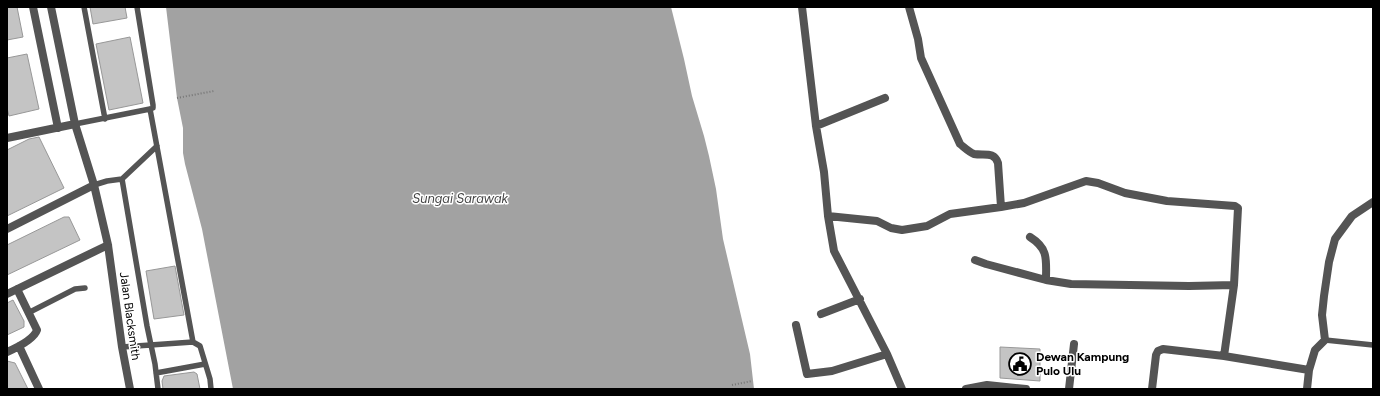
<svg xmlns="http://www.w3.org/2000/svg" width="1380" height="396" font-family="Figtree,sans-serif">
<style>
.water{fill:#a2a2a2}
.building{fill:#c4c4c4;stroke:#989898}
.lines{fill:none;stroke-linecap:round;stroke-linejoin:round}
.path{stroke:#767676;stroke-width:2;stroke-dasharray:1 2;stroke-linecap:butt}
.service{stroke:#545454;stroke-width:5.5}
.minor{stroke:#545454;stroke-width:8}
.labels{text-anchor:middle;stroke-width:3;stroke-linejoin:round;paint-order:stroke}
.street-label{font-size:12px;fill:#000;stroke:#fff}
.poi-label{font-size:12px;font-weight:bold;fill:#000;stroke:#fff;text-anchor:start}
.water-label{font-size:13px;font-style:italic;fill:#434343;stroke:#fff}
</style>
<rect width="100%" height="100%" fill="#fff"/>
<!-- water -->
<path class="water" d="M166 7H671L684 59 692 96 704 136 709 156 716 189 723 239 750 354 754 389H233L202 229 185 164 183 153V128L177 98Z"/>
<!-- building -->
<path class="building" d="M7 7H17L23 37 7 40Z
M90 7H125L127 18 93 24Z
M130 37 143 103 109 110 96 44Z
M27 54 39 109 9 116 7 108V58Z
M39 137 64 188 7 216V150L29 139Z
M64 217H69L80 240 7 275V245Z
M175 266 184 315 154 319 146 271Z
M13 300 24 321V327L7 335V303Z
M1000 347 1040 349V381L1000 378Z
M7 361 15 363 28 389H7Z
M194 372 197 374 200 389H163L162 381 164 376Z"/>
<g class="lines">
<!-- path -->
<path class="path" d="M177 98 214 91
M732 385 752 381"/>
<!-- service -->
<path class="service" d="M84 7 105 119
M75 124 150 109 153 108V105L137 7
M122 179 157 146
M94 185 107 181 122 179 147 326 155 364 158 389
M28 313 75 289 85 288
M1325 340 1373 345
M193 342 200 346 210 379 211 389
M122 347 193 342 150 109
M156 373 205 364"/>
<!-- minor -->
<path class="minor" d="M33 7 58 128
M51 7 75 124 94 185 108 245 122 347 130 389
M802 7 816 126 824 172 828 216 834 251 887 354 902 389
M816 126 885 98
M7 138 75 124
M1001 207 1024 203 1086 181 1098 183 1125 193 1167 201 1235 206 1238 208 1234 285 1224 356 1163 349 1158 351 1156 355 1152 389
M828 216 877 221 891 228 902 230 927 226 950 214 1001 207 998 163C994 151 984 156 974 154 969 152 965 148 960 144L921 58 918 39 909 7
M7 229 94 185
M1030 237C1049 249 1046 260 1046 280
M975 260 986 264 1046 280 1071 284 1189 286 1234 285
M7 294 108 245
M821 314 860 299
M796 325 807 374 832 371 887 354
M19 346 39 389
M7 352C16 348 34 339 37 330L17 289
M1224 356 1309 370
M966 389 987 385 1026 389
M1069 389 1074 344
M1307 389 1309 370 1315 350 1325 340 1322 315 1324 296 1329 262 1335 239 1352 216 1373 202"/>
</g>
<!-- icons -->
<defs>
<g id="civic-ring" transform="scale(1.15)"><circle r="9.5" fill="#fff" stroke="#000" stroke-width="1.5"/><path d="M-.6-6.5H3V-4.5H.6V-3L4-1V1h2V6H-6V1h2V-1L-.6-3ZM-1.2 2.5V6h2.4V2.5Z" fill="#000"/></g>
</defs>
<g fill-rule="evenodd">
<use href="#civic-ring" x="1020" y="364"/>
</g>
<g class="labels">
<!-- street labels -->
<g class="street-label">
<text transform="translate(130 316) rotate(82)" y="4">Jalan Blacksmith</text>
</g>
<!-- poi labels -->
<g class="poi-label">
<text x="1036" y="361">Dewan Kampung<tspan x="1036" dy="14">Pulo Ulu</tspan></text>
</g>
<!-- water labels -->
<g class="water-label">
<text x="460" y="203">Sungai Sarawak</text>
</g>
</g>
<!-- border -->
<rect width="1380" height="396" fill="none" stroke="#000000" stroke-width="16"/>
</svg>
